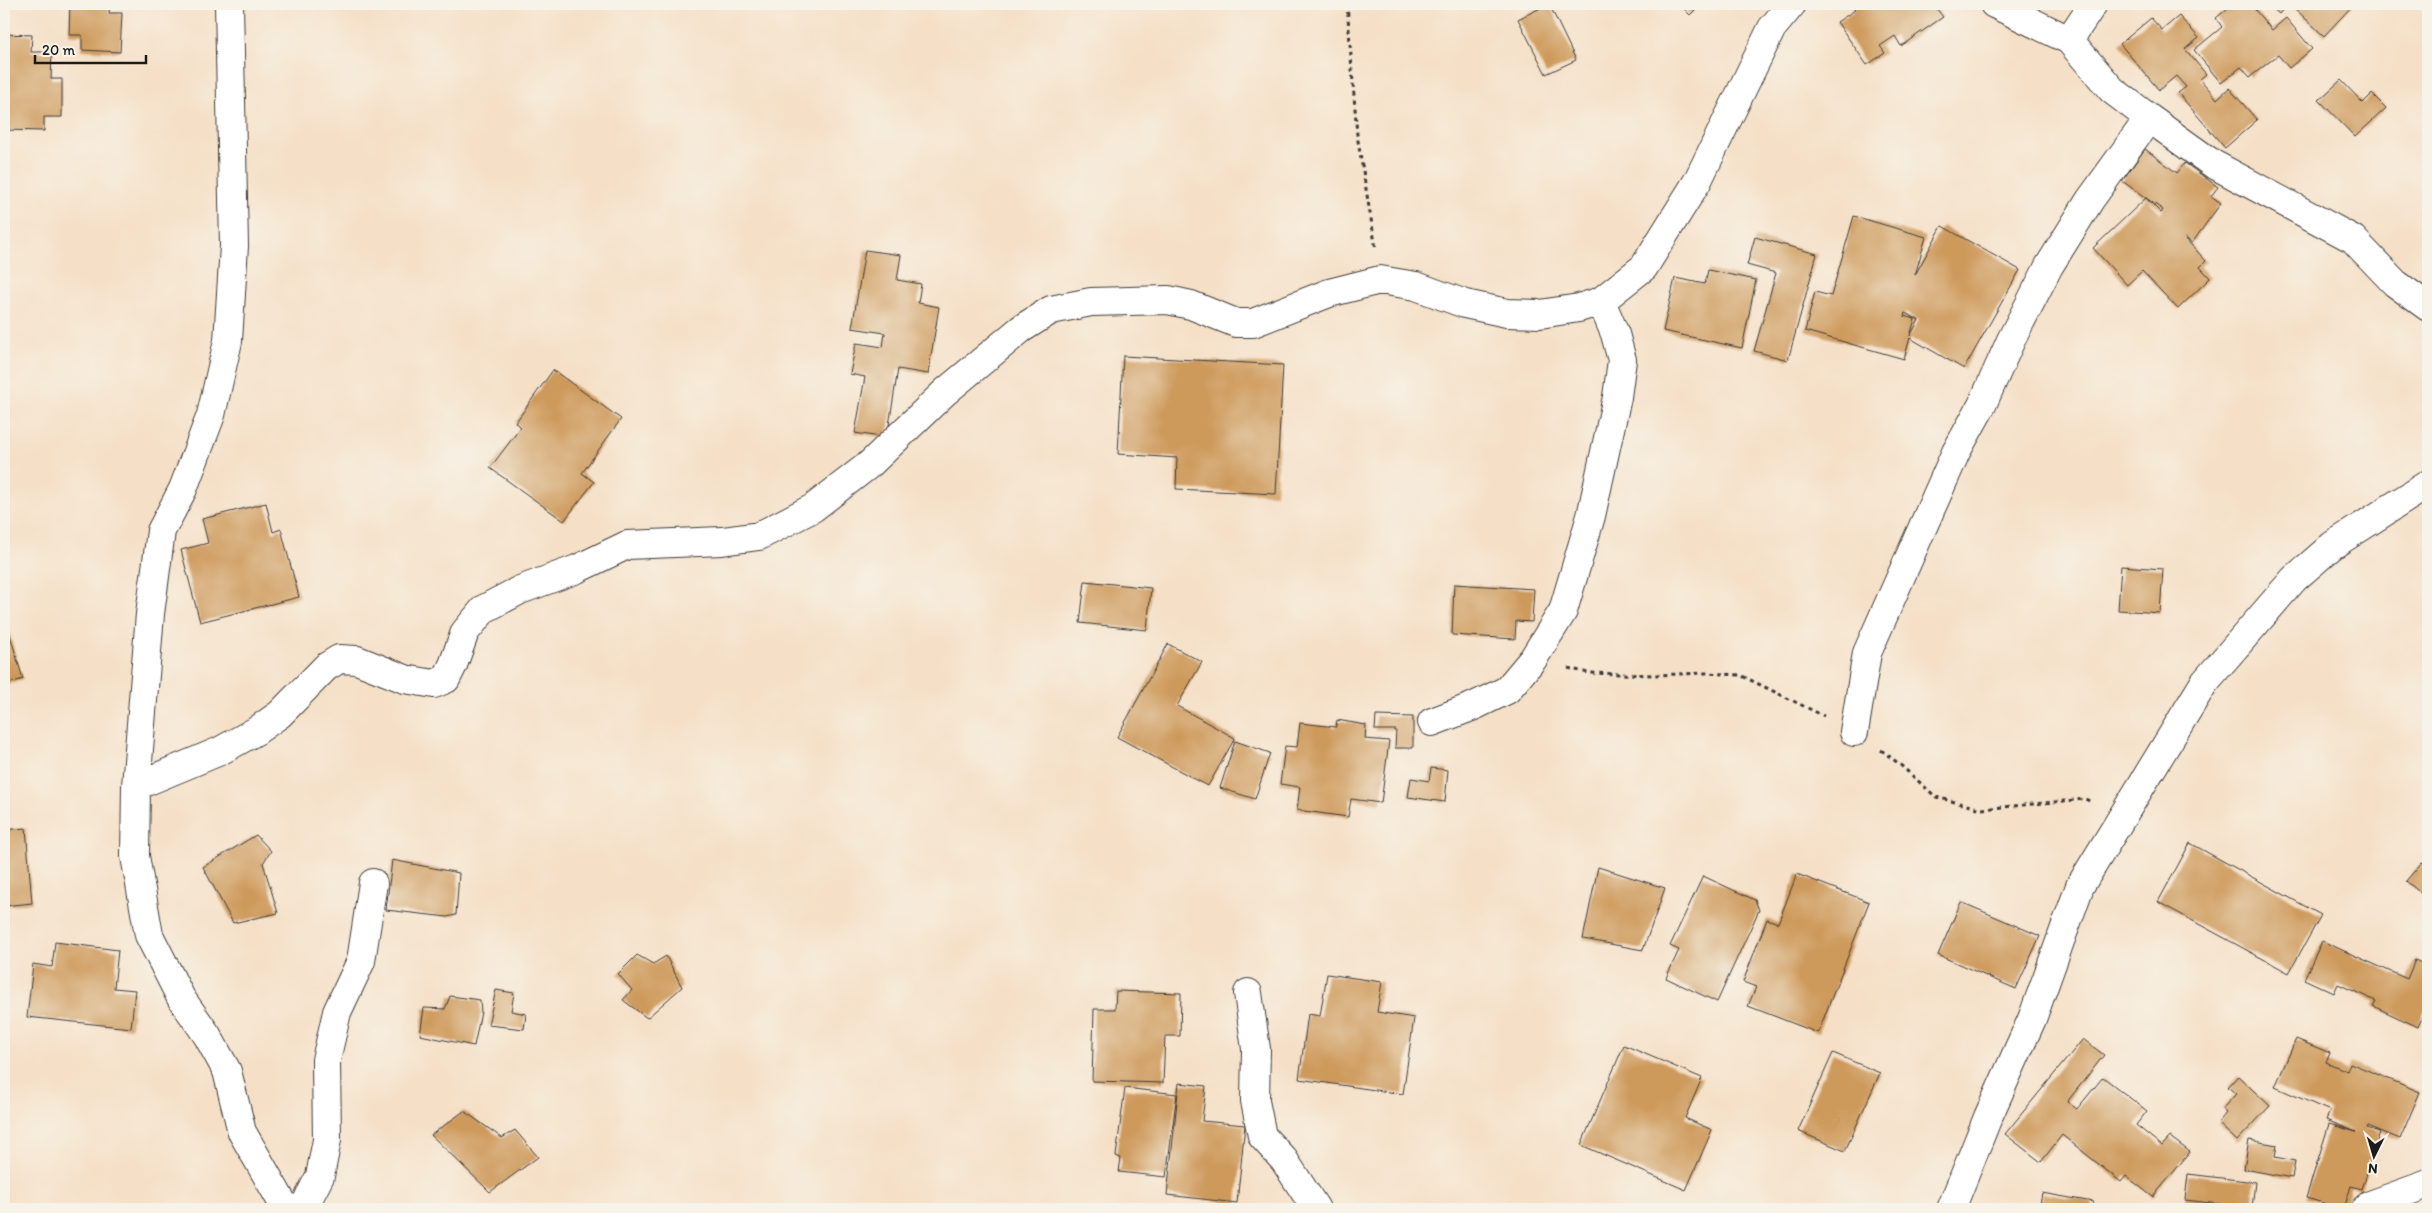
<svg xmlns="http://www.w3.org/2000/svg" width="2432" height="1213" font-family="Itim,sans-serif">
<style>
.building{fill:#ce9a5c;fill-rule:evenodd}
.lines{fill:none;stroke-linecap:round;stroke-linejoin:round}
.minor-casing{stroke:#3d3936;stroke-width:30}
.path{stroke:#3d3936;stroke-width:3;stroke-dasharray:4 4;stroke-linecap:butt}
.minor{stroke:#fff;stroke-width:28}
</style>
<rect width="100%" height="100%" fill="#f7f3e8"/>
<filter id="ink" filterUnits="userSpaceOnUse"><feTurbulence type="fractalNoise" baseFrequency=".02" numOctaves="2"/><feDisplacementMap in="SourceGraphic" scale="10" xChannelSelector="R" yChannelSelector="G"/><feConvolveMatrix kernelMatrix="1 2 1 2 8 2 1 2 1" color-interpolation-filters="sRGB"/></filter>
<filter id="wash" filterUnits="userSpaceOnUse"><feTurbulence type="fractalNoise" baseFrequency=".0096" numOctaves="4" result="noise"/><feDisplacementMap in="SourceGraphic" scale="20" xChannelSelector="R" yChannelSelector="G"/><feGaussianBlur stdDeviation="1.12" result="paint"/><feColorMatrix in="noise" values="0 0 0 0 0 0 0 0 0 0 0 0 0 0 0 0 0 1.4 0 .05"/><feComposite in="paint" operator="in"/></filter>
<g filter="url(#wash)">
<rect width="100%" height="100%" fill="#f5e0c7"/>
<g id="blocks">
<!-- building -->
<path class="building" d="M70 4H110L109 13H122L120 52 82 50V35H69Z
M1549 4 1576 60 1546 74 1518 19Z
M1679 4H1701L1690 15Z
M1850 4H1933L1943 17 1901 46 1895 36 1880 46 1885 53 1867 65 1837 22 1855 10Z
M2233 4H2250L2272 30 2286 18 2312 49 2289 68 2278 55 2250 77 2241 67 2221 83 2194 50 2222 27 2216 18Z
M2268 4H2288L2279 14Z
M2290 4H2354L2324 36Z
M2179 16 2199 38 2185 49 2206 74 2200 79 2217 99 2229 88 2257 120 2225 148 2178 93 2186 87 2176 76 2159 90 2120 44 2151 18 2162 30Z
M4 34 32 35 31 52H52L51 79H62V117H44V131L4 130Z
M2341 80 2363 103 2372 94 2386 108 2355 137 2319 100Z
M2145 149 2177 173 2185 163 2218 187 2211 196 2221 203 2192 243 2184 237 2206 261 2200 267 2210 278 2178 309 2142 271 2127 285 2093 248 2146 198 2161 213 2163 210 2122 181Z
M1854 216 1926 237 1915 275 1942 226 2020 270 1964 369 1910 338 1904 359 1805 331 1815 292 1831 296ZM1905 313 1919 320 1910 336 1915 319 1904 316Z
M1755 237 1817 254 1788 360 1754 351 1776 273 1747 265Z
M865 250 901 255 897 280 921 284 918 303 939 307 928 374 898 369 887 438 855 433 865 377 850 374 856 343 883 347 885 333 852 328Z
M1708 270 1756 280 1742 348 1663 331 1675 278 1705 284Z
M1123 356 1283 365 1276 494 1176 489 1177 458 1118 454Z
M553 370 621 419 582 473 594 482 564 521 490 468 521 427 515 423Z
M266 503 273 532 281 529 299 597 200 622 181 550 208 543 202 519Z
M2121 566 2163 569 2160 613 2118 610Z
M1085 581 1151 588 1147 630 1080 623Z
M1454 584 1534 589 1532 622 1516 621 1515 639 1452 635Z
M5 618 23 679 4 685V619Z
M1168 644 1202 662 1177 706 1235 738 1208 786 1117 737Z
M1376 716 1413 717V748H1395L1396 730H1375Z
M1337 720 1366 725 1365 739 1389 741 1381 803 1351 799 1348 817 1297 810 1300 787 1280 784 1285 746 1297 747 1300 723 1336 727Z
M1235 741 1270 753 1255 799 1220 788Z
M1431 768 1448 770 1445 802 1408 797 1411 778 1429 781Z
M26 828 32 903 4 906V830Z
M256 835 271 851 263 863 278 913 233 923 203 867Z
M2190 843 2321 915 2289 973 2158 902Z
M392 860 459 873 456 915 447 917 386 910Z
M2422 862 2428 867V899L2406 881Z
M1598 867 1665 888 1643 950 1583 939Z
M1797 874 1869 902 1818 1033 1748 1006 1756 987 1743 982 1767 919 1778 923Z
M1703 876 1755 900 1759 910 1717 1002 1666 978 1679 950 1670 946Z
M1961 902 2040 936 2016 989 1938 955Z
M2322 941 2407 979 2415 960 2428 966V1004L2418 1027 2373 1006 2376 1001 2338 984 2334 993 2304 979Z
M55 942 118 950 114 988 135 990 131 1028 27 1017 33 964 52 967Z
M637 955 653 964 666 956 682 987 647 1018 623 1000 632 990 618 974Z
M1327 974 1382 982 1377 1012 1414 1018 1403 1094 1299 1079 1308 1014 1320 1016Z
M496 990 514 993 511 1011 526 1014 524 1029 488 1025Z
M1116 991 1181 993 1180 1036H1165L1163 1083 1092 1081 1094 1009H1115Z
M450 996 480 1000 481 1012 474 1046 420 1035 424 1008 445 1009Z
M2083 1039 2104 1055 2067 1102 2077 1109 2103 1077 2147 1111 2136 1125 2162 1146 2170 1137 2190 1152 2153 1197 2126 1176 2121 1182 2062 1135 2041 1162 2005 1134Z
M2296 1039 2330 1053 2326 1062 2347 1071 2350 1063 2420 1092 2400 1139 2368 1126 2367 1128 2380 1132 2362 1189 2351 1186 2344 1209 2306 1198 2329 1124 2356 1132 2326 1120 2330 1111 2275 1087Z
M1624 1045 1702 1078 1685 1118 1712 1130 1686 1190 1581 1145Z
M1833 1053 1880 1073 1845 1151 1798 1131Z
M2238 1076 2270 1106 2237 1141 2218 1123 2226 1113 2222 1109 2236 1094 2228 1087Z
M1179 1083 1206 1086 1202 1121 1245 1125 1237 1203 1167 1195Z
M1125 1088 1177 1094 1166 1177 1119 1172 1121 1158 1116 1156Z
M464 1111 502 1138 515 1130 538 1157 490 1192 431 1135Z
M2249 1140 2277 1145 2275 1157 2295 1161 2292 1178 2244 1169Z
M2188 1174 2255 1182 2252 1208 2185 1200Z
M2042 1193 2093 1202 2092 1209H2039Z"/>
</g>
</g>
<g filter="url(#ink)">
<use href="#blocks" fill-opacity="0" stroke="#3d3936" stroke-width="1"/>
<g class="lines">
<!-- minor casing -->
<g class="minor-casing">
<path id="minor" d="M229 4 234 246 228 341 211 415 183 489 161 531 150 614 136 786 135 856 149 935 181 998 207 1035 227 1071 242 1132 286 1209
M1994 4 2069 40 2112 90 2149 118 2213 164 2353 239 2395 283 2428 307
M2069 40 2093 4
M1432 722 1474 706 1507 690 1533 659 1563 611 1591 516 1617 397 1622 360 1615 334 1601 301
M1854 732 1867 653 1956 452 1982 405 2011 340 2049 266 2090 200 2149 118
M136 786 220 751 256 731 280 714 326 667 339 659 357 660 405 679 434 684 446 679 453 665 465 632 484 609 520 590 577 569 627 545 722 541 759 536 813 508 870 464 945 392 1021 329 1051 310 1091 302 1168 300 1191 305 1236 323H1253L1329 293 1380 280 1416 286 1465 304 1507 313 1540 314 1579 308 1601 301 1644 267 1697 182 1772 28 1792 4
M1248 993 1256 1049 1255 1101 1262 1136 1284 1160 1316 1209
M303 1209 320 1176 327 1140 326 1060 337 1012 361 961 373 883
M1951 1209 1988 1117 2032 1019 2080 886 2204 683 2294 579 2333 545 2428 484
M2365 1209 2370 1205 2428 1184"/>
</g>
<!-- path -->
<path class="path" d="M1347 4 1357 135 1376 249
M1568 668 1588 673 1654 675 1706 673 1740 675 1824 716
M1881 750 1898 763 1936 797 1982 809 2085 799 2092 802"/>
<!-- minor -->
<use href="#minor" class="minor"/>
</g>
</g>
<!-- margin -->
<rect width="2432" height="1213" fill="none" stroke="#f7f3e8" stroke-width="20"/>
<!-- north arrow -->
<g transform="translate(2374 1156) rotate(185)" stroke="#f7f3e8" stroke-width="4" paint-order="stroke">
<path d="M0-4L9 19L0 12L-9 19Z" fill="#1c1c1c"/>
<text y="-8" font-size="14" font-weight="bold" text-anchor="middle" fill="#1c1c1c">N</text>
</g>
<!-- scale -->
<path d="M35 55v8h111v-8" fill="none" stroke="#1c1c1c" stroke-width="2.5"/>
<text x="42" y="55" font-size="15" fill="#1c1c1c" stroke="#f7f3e8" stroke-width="4" paint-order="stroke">20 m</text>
</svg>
